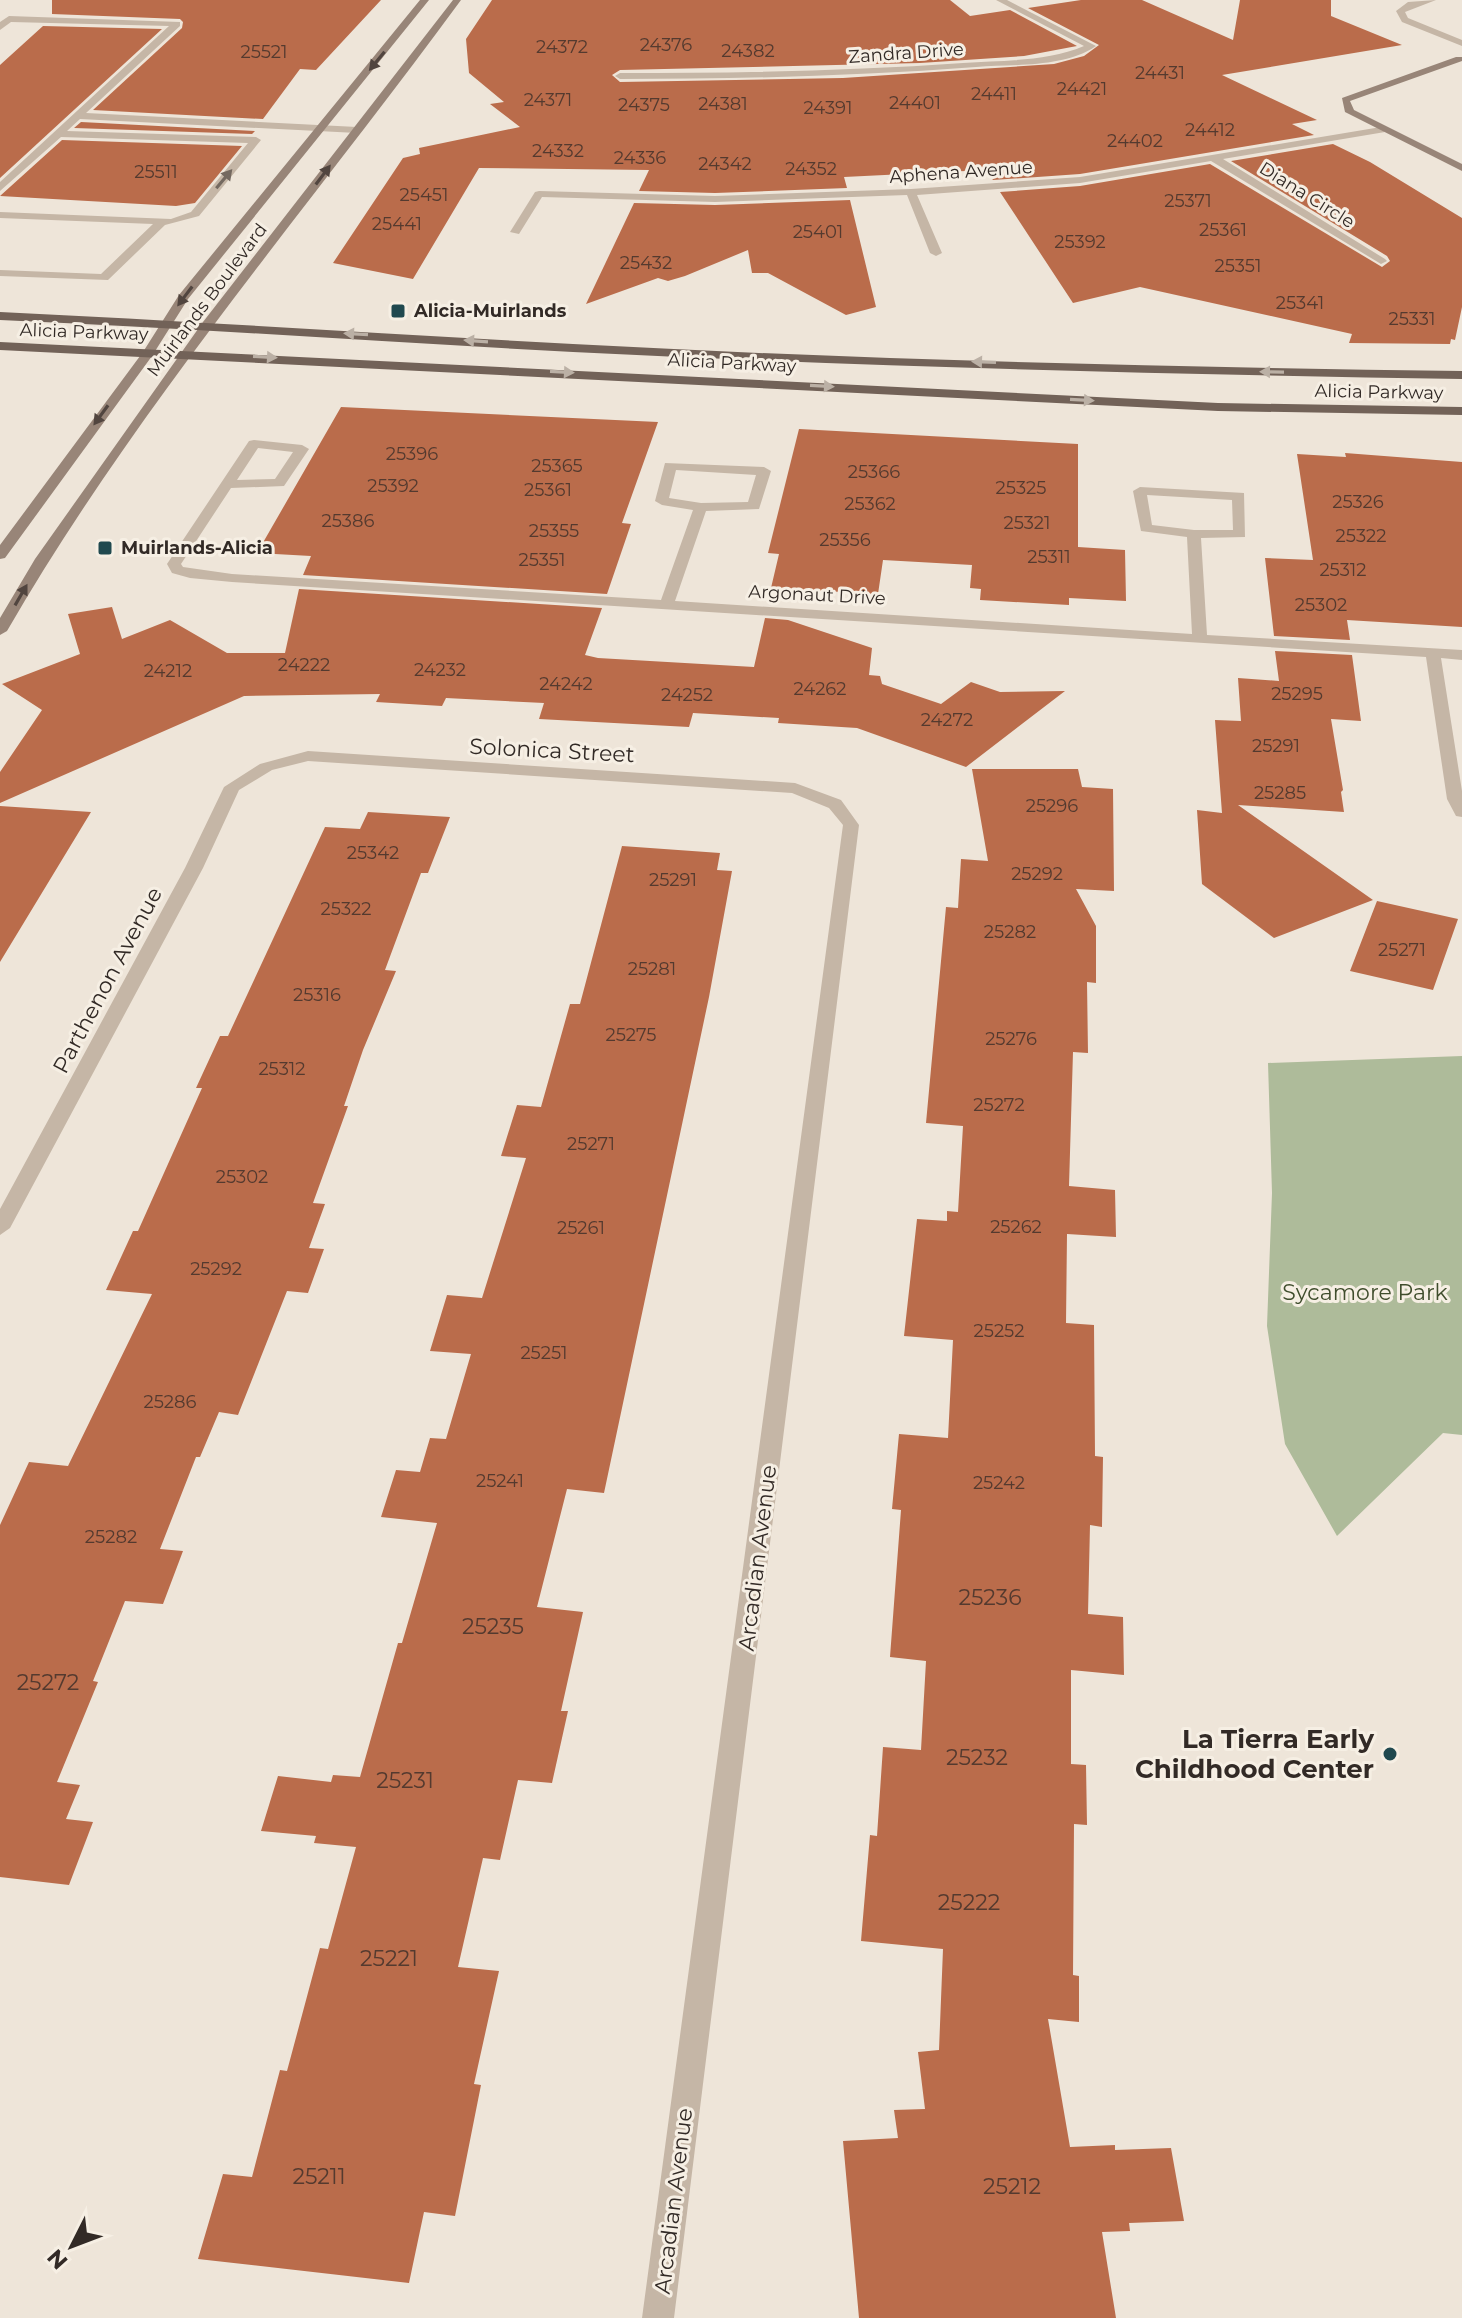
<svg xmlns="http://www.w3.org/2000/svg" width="1462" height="2318" font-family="Montserrat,sans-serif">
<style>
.green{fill:#aebb9a}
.building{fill:#ba6c4b}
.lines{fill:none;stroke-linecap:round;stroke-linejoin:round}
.lane{fill:#c5b6a6;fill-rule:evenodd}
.street{fill:#c5b6a6;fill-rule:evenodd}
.secondary{fill:#988578;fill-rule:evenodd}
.primary{fill:#726258;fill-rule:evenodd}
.oneway{fill:#51453f}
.oneway2{fill:#746960}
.oneway3{fill:#bbb0a5}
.poi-dot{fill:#20494f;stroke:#f6efe4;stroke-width:3}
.labels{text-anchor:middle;stroke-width:6;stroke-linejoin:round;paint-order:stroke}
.number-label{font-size:18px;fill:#543a2f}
.far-street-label{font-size:18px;fill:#322a26;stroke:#f6efe4}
.far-poi-label{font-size:18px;font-weight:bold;fill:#322a26;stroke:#f6efe4;text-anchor:start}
.street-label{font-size:22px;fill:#322a26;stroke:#f6efe4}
.park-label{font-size:22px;fill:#3f4d2c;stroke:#f6efe4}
.near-number-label{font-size:22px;fill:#543a2f}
.near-poi-label{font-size:26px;font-weight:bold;fill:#322a26;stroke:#f6efe4;text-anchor:end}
</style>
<rect width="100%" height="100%" fill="#eee5d9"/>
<!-- green -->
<path class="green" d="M1462 1056V1435L1443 1433 1337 1536 1285 1444 1267 1326 1272 1193 1268 1063Z"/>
<!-- building -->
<path class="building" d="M52 0H381L316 70 300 69 263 119 93 110 182 28 183 22 180 19 52 14Z
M492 0H950L970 16 1010 10 1077 46 1024 56 920 63 620 70 612 75 620 82 843 78 1054 64 1084 56 1099 45 1028 8 1081 0H1142L1233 40 1240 0H1331V16L1402 45 1222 75 1317 120 1292 124 1314 135 1080 174 993 180 986 170 844 177 847 188 715 193 639 191 649 170 479 168 413 279 333 263 403 158 420 154 419 148 520 127 490 104 504 102 469 73 466 39Z
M43 26 162 29 0 178V65Z
M81 122 255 131 252 134 74 128Z
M62 140 242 146 195 203 176 206 0 196Z
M1333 144 1370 162 1462 218V307L1455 340 1451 339 1450 344 1349 343 1352 334 1140 287 1073 303 1000 192 1080 186 1210 164 1382 267 1390 261 1387 256 1231 161Z
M850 200 876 307 846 315 768 273H752L748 250 685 276 668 281 658 278 586 304 634 203 715 205Z
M341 407 658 422 622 523 631 524 607 594 303 575 311 556 257 553Z
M799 429 1078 444V547L1125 550 1126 601 1069 598V605L980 600 981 589 970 588 972 565 883 560 878 594 771 588 779 554 768 553Z
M1345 453 1462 462V627L1347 620 1350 640 1274 636 1265 558 1313 560 1297 454 1346 457Z
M299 589 602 608 585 655 598 658 754 667 765 618 788 620 872 648 869 675 880 676 882 684 941 704 971 682 1000 692 1065 691 966 767 857 728 778 723 779 718 693 713 689 727 539 719 544 703 446 698 442 706 376 702 380 694 244 696 0 803V772L42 710 2 684 80 654 68 614 112 607 122 639 170 620 227 653H285Z
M1275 651 1352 655 1361 721 1331 719 1343 790 1341 792 1344 812 1238 805 1373 900 1274 938 1202 884 1197 810 1222 813 1215 720 1241 721 1238 678 1279 681Z
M972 769H1078L1082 787 1113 789 1114 891 1076 889 1096 926V983L1087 982 1088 1053 1073 1052 1069 1186 1115 1190 1116 1237 1067 1234 1066 1323 1094 1325 1095 1456 1103 1457 1102 1527 1090 1525 1088 1614 1123 1617 1124 1675 1071 1670V1764L1086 1765 1087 1825 1074 1824 1073 1975 1079 1976V2022L1048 2019 1070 2147 1115 2145V2150L1171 2148 1184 2221 1129 2223 1130 2231 1102 2232 1116 2318H859L843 2141 898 2138 894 2110 925 2109 918 2052 939 2050 943 1949 861 1941 870 1835 877 1836 883 1747 921 1750 926 1661 890 1657 901 1510 892 1509 899 1434 948 1438 953 1340 904 1336 917 1219 947 1221V1211L958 1212 963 1126 926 1123 946 907 958 908 961 859 988 861Z
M0 806 91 812 0 962Z
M368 812 450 817 428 873H421L385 970 396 971 363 1050 344 1106H348L313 1203 325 1204 309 1248 324 1249 308 1293 287 1291 238 1415 219 1412 200 1457H196L160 1549 183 1551 163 1604 125 1601 93 1681 98 1682 57 1782 80 1785 66 1819 93 1822 69 1885 0 1877V1525L29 1462 68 1466 152 1294 106 1290 133 1231H138L202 1088H196L220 1036H228L325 827 360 829Z
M622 846 720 853 717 870 732 871 709 997 604 1493 567 1489 537 1607 583 1612 561 1711H568L552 1783 518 1780 500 1860 483 1858 458 1967 499 1971 474 2084 481 2085 455 2216 424 2212 409 2283 198 2259 223 2174 252 2177 280 2070 287 2071 320 1948 328 1949 356 1847 314 1843 316 1836 261 1831 278 1776 331 1782 333 1775 360 1777 398 1643H402L437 1523 381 1517 396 1470 420 1472 430 1438 446 1439 471 1354 430 1351 447 1295 482 1298 526 1158 501 1156 517 1105 541 1107 570 1004H580Z
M1377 901 1458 919 1433 990 1350 971Z"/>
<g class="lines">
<!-- lane -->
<path class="lane" d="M9 16 180 22V26L86 113 357 127 362 130 357 133 80 119 67 131 256 137 261 140 199 216 165 225 108 280 0 276V270L101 274 153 224 0 218V212L171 219 191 212 248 143 61 137 0 191V182L169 26 11 22 0 30V22Z"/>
<!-- street -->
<path class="street" d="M996 0H1007L1096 46C1064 68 1013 64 976 67 857 76 739 79 620 79L615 76 620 73C734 73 849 71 963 63 1003 60 1046 62 1084 46Z
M1436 0 1405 12 1408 18 1462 40V46L1402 22 1396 11 1408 2Z
M1381 127 1385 132 1223 159 1385 259 1387 261 1381 264 1211 161 1080 183 917 195 942 253 936 256 930 253 907 195 715 202 542 197 519 234 510 232 535 192 539 191 715 196 911 189 1080 177Z
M254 440 302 445 309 449 284 486 231 488 181 564 183 567 232 574 661 600 693 510 662 505 655 501 665 463 764 467 771 471 759 509 706 511 675 601 1192 634 1187 537 1141 531 1133 491 1140 487 1244 493 1245 537 1201 538 1207 635 1462 650V660L1441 658 1462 791V817L1456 816 1447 799 1426 657 232 582 190 578 172 573 167 564 249 441ZM258 448 293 452 275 479 237 480ZM676 470 756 475 748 502 701 503 669 498ZM1147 495 1232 500 1233 530H1194L1152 525Z
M308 751 795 783 841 800 859 825 674 2318H642L843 825 829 808 792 793 308 761 272 770 239 790 203 868 10 1228 0 1235V1209L185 868 224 787 260 764Z"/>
<!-- secondary -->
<path class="secondary" d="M420 0H429L188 299 152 356 5 558 0 559V545L143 352 179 295Z
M453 0H461C308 209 137 406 7 631L0 635V618L35 559 203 322Z
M1456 57H1462V61L1350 101 1354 110 1462 164V171L1345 112 1342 98Z"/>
<!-- primary -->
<path class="primary" d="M0 312C191 321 382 334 573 344 869 360 1166 367 1462 371V379C1166 374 869 367 573 352 382 342 191 328 0 320Z
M0 342 1218 403 1462 407V415L1218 411 0 350Z"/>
</g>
<!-- one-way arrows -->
<defs><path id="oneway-solid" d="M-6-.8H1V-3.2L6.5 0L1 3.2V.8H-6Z" transform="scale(2)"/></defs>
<g class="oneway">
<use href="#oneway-solid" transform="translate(377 61) rotate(129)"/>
<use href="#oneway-solid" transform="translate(323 175) rotate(-53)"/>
<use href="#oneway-solid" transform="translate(185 296) rotate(127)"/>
<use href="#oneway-solid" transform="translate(101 415) rotate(126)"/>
<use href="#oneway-solid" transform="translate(21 595) rotate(-60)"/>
</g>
<use class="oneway2" href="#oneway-solid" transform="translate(224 179) rotate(-50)"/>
<g class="oneway3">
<use href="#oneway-solid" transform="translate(356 334) rotate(-177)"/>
<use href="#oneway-solid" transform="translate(476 341) rotate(-176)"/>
<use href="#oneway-solid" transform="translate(265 357) rotate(3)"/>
<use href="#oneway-solid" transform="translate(984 362) rotate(-178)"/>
<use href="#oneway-solid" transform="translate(562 372) rotate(3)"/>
<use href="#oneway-solid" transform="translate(1272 372) rotate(-179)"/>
<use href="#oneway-solid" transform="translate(822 386) rotate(3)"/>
<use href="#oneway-solid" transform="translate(1082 400) rotate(3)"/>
</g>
<!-- markers -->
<g class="poi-dot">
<rect x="390" y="303" width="16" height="16" rx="4"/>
<rect x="97" y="540" width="16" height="16" rx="4"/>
<circle cx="1390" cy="1754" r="8"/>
</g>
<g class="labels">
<!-- number labels -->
<g class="number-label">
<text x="666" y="51">24376</text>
<text x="562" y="53">24372</text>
<text x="748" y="57">24382</text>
<text x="264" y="58">25521</text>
<text x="1160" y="79">24431</text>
<text x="1082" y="95">24421</text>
<text x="994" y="100">24411</text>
<text x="548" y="106">24371</text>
<text x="915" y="109">24401</text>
<text x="723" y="110">24381</text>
<text x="644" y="111">24375</text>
<text x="828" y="114">24391</text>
<text x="1210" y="136">24412</text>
<text x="1135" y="147">24402</text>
<text x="558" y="157">24332</text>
<text x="640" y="164">24336</text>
<text x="725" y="170">24342</text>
<text x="811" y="175">24352</text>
<text x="156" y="178">25511</text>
<text x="424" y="201">25451</text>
<text x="1188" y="207">25371</text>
<text x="397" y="230">25441</text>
<text x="1223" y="236">25361</text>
<text x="818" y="238">25401</text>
<text x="1080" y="248">25392</text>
<text x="646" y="269">25432</text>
<text x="1238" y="272">25351</text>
<text x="1300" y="309">25341</text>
<text x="1412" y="325">25331</text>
<text x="412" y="460">25396</text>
<text x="557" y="472">25365</text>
<text x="874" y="478">25366</text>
<text x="393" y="492">25392</text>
<text x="1021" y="494">25325</text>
<text x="548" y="496">25361</text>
<text x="1358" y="508">25326</text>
<text x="870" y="510">25362</text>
<text x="348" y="527">25386</text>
<text x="1027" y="529">25321</text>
<text x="554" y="537">25355</text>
<text x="1361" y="542">25322</text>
<text x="845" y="546">25356</text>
<text x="1049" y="563">25311</text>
<text x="542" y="566">25351</text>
<text x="1343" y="576">25312</text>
<text x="1321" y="611">25302</text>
<text x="304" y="671">24222</text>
<text x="440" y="676">24232</text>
<text x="168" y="677">24212</text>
<text x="566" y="690">24242</text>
<text x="820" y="695">24262</text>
<text x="1297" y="700">25295</text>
<text x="687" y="701">24252</text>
<text x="947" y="726">24272</text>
<text x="1276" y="752">25291</text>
<text x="1280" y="799">25285</text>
<text x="1052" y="812">25296</text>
<text x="373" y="859">25342</text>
<text x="1037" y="880">25292</text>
<text x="673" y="886">25291</text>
<text x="346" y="915">25322</text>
<text x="1010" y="938">25282</text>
<text x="1402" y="956">25271</text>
<text x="652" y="975">25281</text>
<text x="317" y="1001">25316</text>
<text x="631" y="1041">25275</text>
<text x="1011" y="1045">25276</text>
<text x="282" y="1075">25312</text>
<text x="999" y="1111">25272</text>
<text x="591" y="1150">25271</text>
<text x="242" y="1183">25302</text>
<text x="1016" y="1233">25262</text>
<text x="581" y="1234">25261</text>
<text x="216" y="1275">25292</text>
<text x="999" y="1337">25252</text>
<text x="544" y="1359">25251</text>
<text x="170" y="1408">25286</text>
<text x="500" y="1487">25241</text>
<text x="999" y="1489">25242</text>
<text x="111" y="1543">25282</text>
</g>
<!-- far-street labels -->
<g class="far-street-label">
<text transform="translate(906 53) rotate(-4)" y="6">Zandra Drive</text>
<text transform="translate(961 172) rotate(-4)" y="6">Aphena Avenue</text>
<text transform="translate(1307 195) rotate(32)" y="6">Diana Circle</text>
<text transform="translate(207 300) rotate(-53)" y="6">Muirlands Boulevard</text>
<text transform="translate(84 332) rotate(2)" y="6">Alicia Parkway</text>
<text transform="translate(732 363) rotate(3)" y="6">Alicia Parkway</text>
<text transform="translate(1379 392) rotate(1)" y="6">Alicia Parkway</text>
<text transform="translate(817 595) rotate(3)" y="6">Argonaut Drive</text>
</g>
<!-- far-poi labels -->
<g class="far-poi-label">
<text x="414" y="317">Alicia-Muirlands</text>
<text x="121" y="554">Muirlands-Alicia</text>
</g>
<!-- street labels -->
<g class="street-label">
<text transform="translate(552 750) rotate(3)" y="8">Solonica Street</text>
<text transform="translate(107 980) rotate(-62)" y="8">Parthenon Avenue</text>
<text transform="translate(757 1558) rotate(-83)" y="8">Arcadian Avenue</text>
<text transform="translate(673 2201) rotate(-83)" y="8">Arcadian Avenue</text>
</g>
<!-- park labels -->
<g class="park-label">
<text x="1365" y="1300">Sycamore Park</text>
</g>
<!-- near-number labels -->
<g class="near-number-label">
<text x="990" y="1605">25236</text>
<text x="493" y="1634">25235</text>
<text x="48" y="1690">25272</text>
<text x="977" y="1765">25232</text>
<text x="405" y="1788">25231</text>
<text x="969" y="1910">25222</text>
<text x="389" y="1966">25221</text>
<text x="319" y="2184">25211</text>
<text x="1012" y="2194">25212</text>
</g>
<!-- near-poi labels -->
<g class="near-poi-label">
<text x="1374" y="1748">La Tierra Early<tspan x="1374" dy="30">Childhood Center</tspan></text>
</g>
</g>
<!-- north arrow -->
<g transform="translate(72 2246) rotate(228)" stroke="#f6efe4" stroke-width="6" paint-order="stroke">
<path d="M0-6L14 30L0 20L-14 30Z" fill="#322a26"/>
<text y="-12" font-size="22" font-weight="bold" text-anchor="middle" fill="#322a26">N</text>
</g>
</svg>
